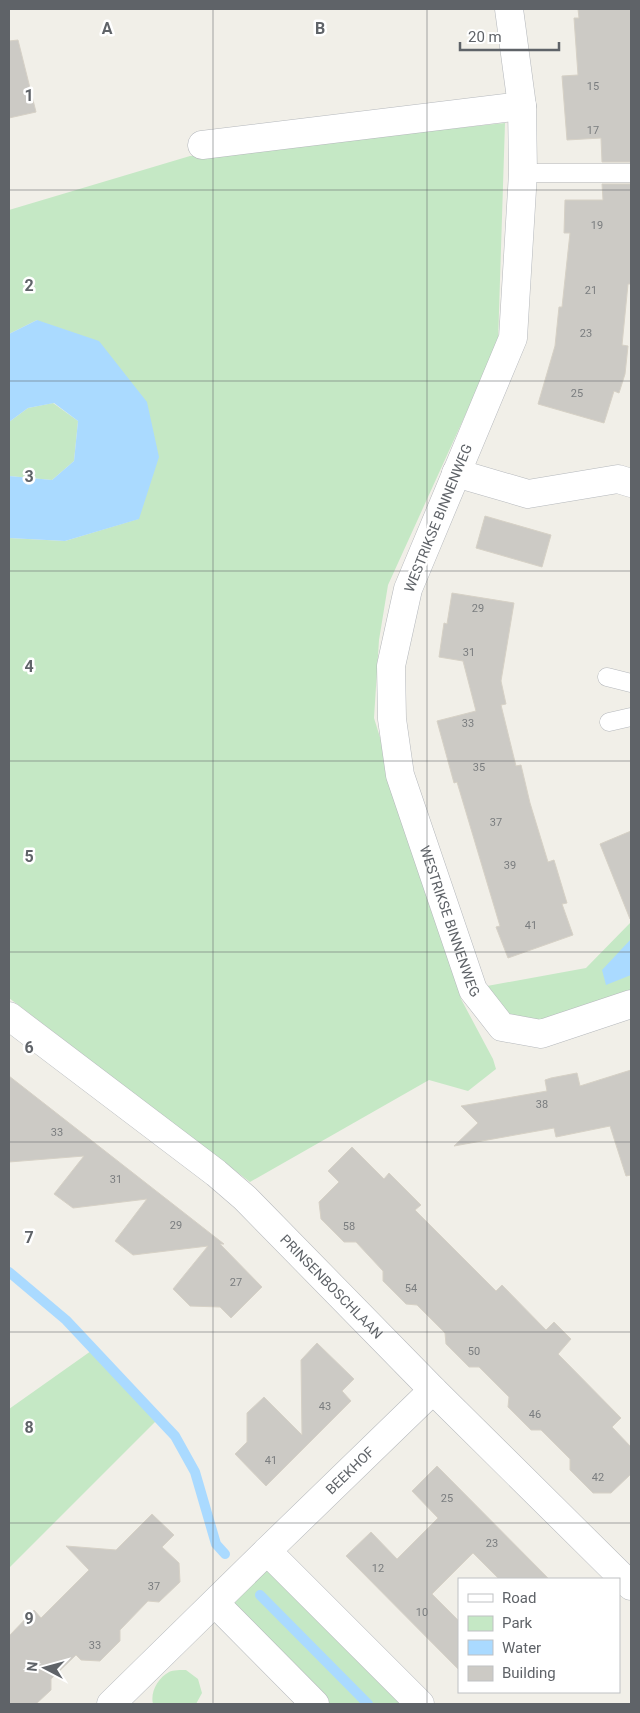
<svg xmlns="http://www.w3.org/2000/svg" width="640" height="1713" font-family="Roboto,sans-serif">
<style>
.green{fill:#c5e8c5}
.water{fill:#aadaff}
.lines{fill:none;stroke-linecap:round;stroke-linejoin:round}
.stream{stroke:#aadaff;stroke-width:10}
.building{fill:#cccac5;stroke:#d6d1c6}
.lane-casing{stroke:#b5b8bc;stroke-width:19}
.street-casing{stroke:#b5b8bc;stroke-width:29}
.lane{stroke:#fff;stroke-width:18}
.street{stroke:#fff;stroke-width:28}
.grid{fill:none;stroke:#5f6368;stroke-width:1;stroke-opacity:0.55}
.labels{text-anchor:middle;stroke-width:5;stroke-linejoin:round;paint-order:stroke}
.number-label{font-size:11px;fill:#7a7d7f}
.street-label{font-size:14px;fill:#5f6368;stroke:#fff}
.grid-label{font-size:16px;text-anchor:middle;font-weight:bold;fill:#5f6368;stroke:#fff;stroke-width:5;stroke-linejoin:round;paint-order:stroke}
</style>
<rect width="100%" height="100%" fill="#f1efe8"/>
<!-- green -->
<path class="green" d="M505 123 498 343 388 585 379 640 374 718 461 999 493 1059 496 1069 468 1091 429 1080 250 1182 9 998V538L65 541 138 519 37 320 9 334V210L190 156Z
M53 403 78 421 74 461 52 480 9 476V422L28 408Z
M631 922V993L547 1021 511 1017 487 986 586 968Z
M91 1351 157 1420 9 1568V1409Z
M266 1568 404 1704H328L228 1606Z
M186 1670 198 1679 202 1693 196 1704H153C150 1692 158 1678 169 1672 173 1670 181 1670 186 1670Z"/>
<!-- water -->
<path class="water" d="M37 320 99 341 147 402 159 457 139 519 65 541 9 538V476L52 480 74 461 78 421 54 403 28 408 9 422V334Z
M631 939V975L606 985 602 970Z"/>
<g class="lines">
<!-- stream -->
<path class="stream" d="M9 1272 66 1320 175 1436 195 1472 216 1544 225 1554
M260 1595 368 1704"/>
</g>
<!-- building -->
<path class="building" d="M578 9H631V162H602L601 138 567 140 562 76 578 75 574 18H579Z
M18 40 36 112 9 118V41Z
M602 184H631V284H628L622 345 628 346 625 374 619 393 614 391 604 423 538 404 555 346 559 307H562L570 233H564L565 200H603Z
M485 516 551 535 542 567 476 548Z
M452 593 514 603 501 681 506 704 501 705 516 766 521 765 530 803 548 862 554 860 567 903 562 904 573 935 508 958 496 927 500 926 457 782 454 783 437 721 476 711 463 661 439 657 444 623 447 624Z
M631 831V918L630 919 600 844Z
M631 1070V1175L626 1176 610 1126 556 1137 554 1128 454 1146 478 1123 461 1106 547 1091 545 1080 551 1078 577 1073 580 1086Z
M9 1076 224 1244H220L262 1287 231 1318 220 1307 190 1306 173 1289 208 1246 133 1255 115 1241 147 1199 73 1208 54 1194 84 1156 9 1162Z
M352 1147 384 1179 389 1173 421 1205 415 1210 496 1291 502 1285 546 1330 554 1322 571 1339 558 1354 621 1418 612 1427 631 1447V1474L611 1493H593L570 1470V1459L541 1430H531L508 1407 509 1397 479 1367H469L446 1344 445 1333 417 1305 406 1304 383 1281V1271L356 1242H344L321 1219 319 1202 339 1182 328 1171Z
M317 1343 354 1379 342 1391 351 1401 266 1486 235 1454 247 1442V1413L264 1397 302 1435 301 1360Z
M437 1466 549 1579H499L473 1553 432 1594 459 1621V1670L346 1556 371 1532 397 1559 438 1518 412 1491Z
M152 1514 174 1535 162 1547 179 1563 180 1582 159 1602 148 1601 120 1630V1641L100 1661 81 1660 76 1655 51 1679V1690L36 1704H9V1636L34 1610 41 1618 89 1570 66 1546 116 1550Z"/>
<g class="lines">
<!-- lane casing -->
<g class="lane-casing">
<path id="lane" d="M523 173H631
M607 677 631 683
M609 722 631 717"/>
</g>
<!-- street casing -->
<g class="street-casing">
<g id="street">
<path id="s1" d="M509 9 522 106 523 173 513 338 408 589 391 666 392 719 400 775 473 990 502 1027 541 1034 631 1004"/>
<path d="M202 145 522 106"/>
<path d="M456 473 528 494 618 479 631 483"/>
<path id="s2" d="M9 1016 216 1173 245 1198 433 1390 631 1586"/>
<path d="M267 1551 420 1704"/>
<path d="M215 1603 315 1704"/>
<path id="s3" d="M111 1704 267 1551 433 1390"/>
</g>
</g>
<!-- lane -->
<use href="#lane" class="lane"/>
<!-- street -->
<use href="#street" class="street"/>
</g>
<!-- grid -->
<path class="grid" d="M213 9V1704M427 9V1704M9 190H631M9 381H631M9 571H631M9 761H631M9 952H631M9 1142H631M9 1332H631M9 1523H631"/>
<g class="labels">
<!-- number labels -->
<g class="number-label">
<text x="593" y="90">15</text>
<text x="593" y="134">17</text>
<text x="597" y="229">19</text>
<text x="591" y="294">21</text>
<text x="586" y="337">23</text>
<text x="577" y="397">25</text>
<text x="478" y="612">29</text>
<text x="469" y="656">31</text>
<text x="468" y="727">33</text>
<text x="479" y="771">35</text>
<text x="496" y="826">37</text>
<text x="510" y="869">39</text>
<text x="531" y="929">41</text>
<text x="542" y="1108">38</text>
<text x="57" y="1136">33</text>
<text x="116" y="1183">31</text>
<text x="176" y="1229">29</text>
<text x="349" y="1230">58</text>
<text x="236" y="1286">27</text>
<text x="411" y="1292">54</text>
<text x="474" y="1355">50</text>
<text x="325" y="1410">43</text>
<text x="535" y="1418">46</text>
<text x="271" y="1464">41</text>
<text x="598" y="1481">42</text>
<text x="447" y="1502">25</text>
<text x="492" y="1547">23</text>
<text x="378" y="1572">12</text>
<text x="154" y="1590">37</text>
<text x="422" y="1616">10</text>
<text x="95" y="1649">33</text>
</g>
<!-- street labels -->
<g class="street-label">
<text transform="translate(438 518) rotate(-68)" y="5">WESTRIKSE BINNENWEG</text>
<text dy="5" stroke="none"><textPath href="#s1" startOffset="945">WESTRIKSE BINNENWEG</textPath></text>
<text dy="5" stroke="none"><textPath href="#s2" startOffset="422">PRINSENBOSCHLAAN</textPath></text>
<text dy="5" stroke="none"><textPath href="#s3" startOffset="334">BEEKHOF</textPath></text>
</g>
</g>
<g class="grid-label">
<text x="107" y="34">A</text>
<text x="320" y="34">B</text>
<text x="29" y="101">1</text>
<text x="29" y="291">2</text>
<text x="29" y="482">3</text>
<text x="29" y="672">4</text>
<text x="29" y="862">5</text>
<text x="29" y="1053">6</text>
<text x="29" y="1243">7</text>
<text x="29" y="1433">8</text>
<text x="29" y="1624">9</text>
</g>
<!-- border -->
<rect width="640" height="1713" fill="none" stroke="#5f6368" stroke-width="20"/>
<!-- legend -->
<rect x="458" y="1578" width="162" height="115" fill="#ffffff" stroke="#bfc1c3"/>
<rect x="468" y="1594" width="25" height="8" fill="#ffffff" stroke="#bfc1c3"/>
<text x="502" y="1603" font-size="15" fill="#5f6368">Road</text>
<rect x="468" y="1616" width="25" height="15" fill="#c5e8c5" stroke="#bfc1c3"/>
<text x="502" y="1628" font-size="15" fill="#5f6368">Park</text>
<rect x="468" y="1640" width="25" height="15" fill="#aadaff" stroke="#bfc1c3"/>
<text x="502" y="1653" font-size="15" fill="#5f6368">Water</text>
<rect x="468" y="1666" width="25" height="15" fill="#cccac5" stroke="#bfc1c3"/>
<text x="502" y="1678" font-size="15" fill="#5f6368">Building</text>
<!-- north arrow -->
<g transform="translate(45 1668) rotate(276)" stroke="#ffffff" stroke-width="4" paint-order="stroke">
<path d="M0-4L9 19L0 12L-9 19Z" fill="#5f6368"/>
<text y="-8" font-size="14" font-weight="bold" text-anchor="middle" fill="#5f6368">N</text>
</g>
<!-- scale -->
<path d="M460 42v8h99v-8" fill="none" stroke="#5f6368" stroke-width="2.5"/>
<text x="468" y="42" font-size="15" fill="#5f6368" stroke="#ffffff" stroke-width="4" paint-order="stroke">20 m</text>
</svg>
